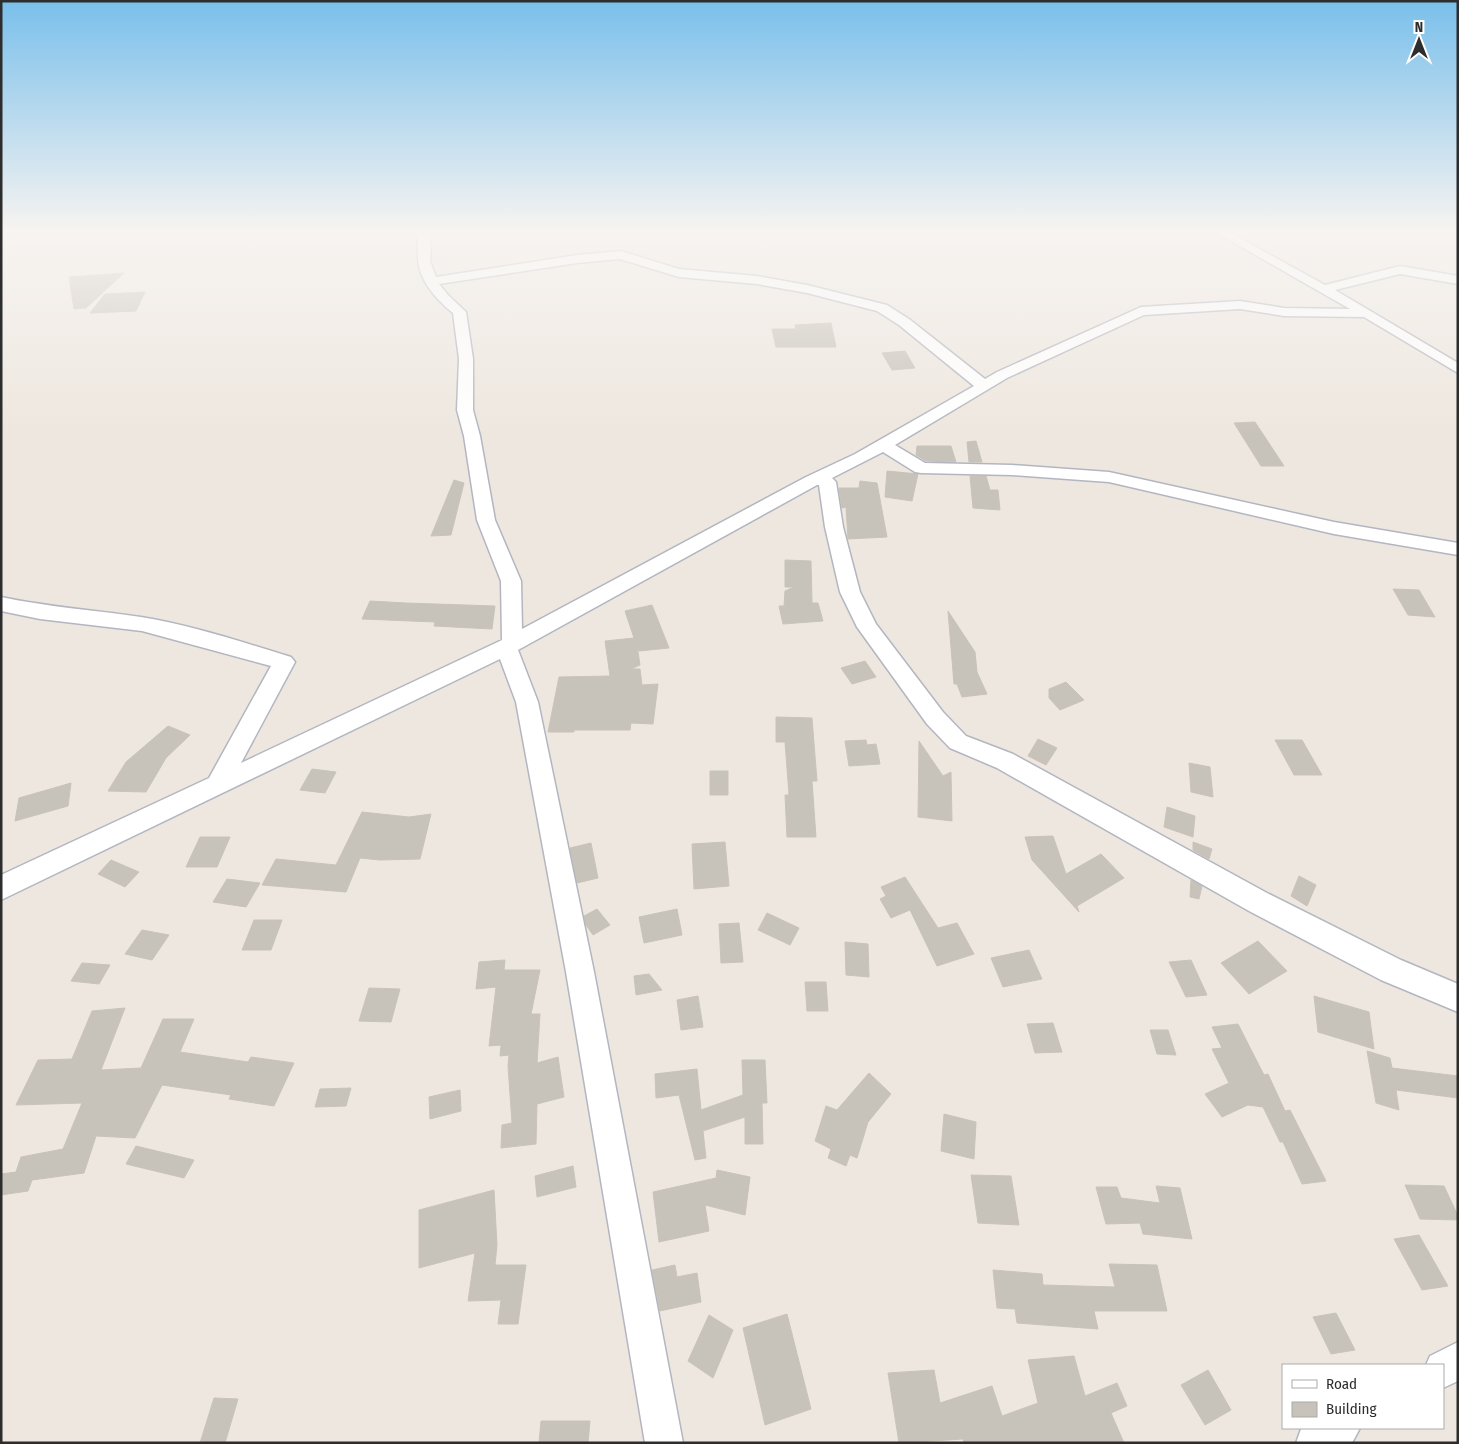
<svg xmlns="http://www.w3.org/2000/svg" width="1459" height="1444" font-family="'Fira Sans Condensed',sans-serif">
<style>
.building{fill:#c7c2ba;stroke:#cac3b8}
.lines{fill:none;stroke-linecap:round;stroke-linejoin:round}
.street-casing{stroke:#b3b6c0;stroke-width:3}
.street{fill:#fff;fill-rule:evenodd}
</style>
<rect width="100%" height="100%" fill="#eee7df"/>
<!-- building -->
<path class="building" d="M124 273 86 308 74 309 69 277Z
M145 292 136 311 90 313 105 294Z
M831 323 836 347H776L772 329H796L795 325Z
M905 351 915 368 892 370 882 353Z
M1255 422 1284 466H1261L1234 423Z
M976 441 982 462H969L967 442Z
M917 446H951L956 462 926 461 916 455Z
M887 471 918 474 912 501 885 497Z
M970 476H986L990 490H998L1000 510 973 508Z
M454 480 464 483 451 535 431 536Z
M860 481 877 483 887 537 848 539 846 507 842 508 839 488H859Z
M785 560 811 561 812 603H818L823 621 783 624 779 606H784L785 591 794 587H785Z
M1393 589 1419 590 1435 617 1408 615Z
M370 601 406 603 495 606 492 629 434 626 435 622 362 619Z
M652 605 669 648 639 651 637 645 640 665 631 669H640L642 685 658 684 653 724 631 723 630 730H574V732H548L559 677 610 676 605 641 634 638 625 611Z
M948 611 975 652 977 672 987 694 962 697 957 684H954Z
M865 661 876 677 852 684 841 668Z
M1066 682 1084 700 1060 710 1049 698V689Z
M776 717 812 718 817 781H812L816 837H787L785 795H789L785 742H776Z
M168 726 190 735 166 758 146 792 108 791 126 762Z
M1038 739 1057 748 1046 765 1028 756Z
M866 740 867 745 876 744 880 764 849 766 845 741Z
M1275 740H1302L1322 775H1294Z
M919 741 943 776 951 772 952 821 918 817Z
M1189 763 1210 767 1213 797 1191 792Z
M312 769 336 772 325 793 300 790Z
M710 771H728V795H710Z
M71 783 68 806 15 821 19 798Z
M1167 807 1195 816 1193 837 1164 827Z
M362 812 409 817 431 814 420 859 380 860 360 858 346 892 262 885 276 859 336 865Z
M1053 836 1066 874 1101 854 1124 878 1077 906 1079 912 1032 860 1025 837Z
M200 837H230L217 867H186Z
M725 842 729 886 694 889 692 844Z
M1193 842 1212 849 1209 859 1193 850Z
M591 843 598 878 577 883 570 848Z
M111 860 139 872 125 887 98 874Z
M1299 876 1316 885 1307 906 1291 896Z
M905 877 938 928 957 923 974 954 937 966 910 910 891 918 880 899 886 896 881 887Z
M227 879 260 883 246 907 213 902Z
M1191 880 1202 886 1199 899 1190 897Z
M597 909 610 925 593 935 586 925 584 916Z
M677 909 682 935 644 943 639 917Z
M767 913 799 928 790 945 758 930Z
M254 920H282L271 950H242Z
M739 923 743 962 721 963 719 924Z
M142 930 169 935 152 960 125 954Z
M1258 941 1287 971 1249 994 1221 963Z
M845 942 868 944 869 977 846 975Z
M1029 950 1042 979 1003 987 991 958Z
M505 960 504 970H540L531 1014H540L537 1063 558 1057 564 1097 537 1104 536 1144 501 1148 502 1125 512 1123 508 1066 509 1055 500 1056 501 1045 489 1046 496 987 476 989 479 962Z
M1191 960 1207 995 1186 997 1169 962Z
M82 963 110 965 99 984 71 981Z
M649 974 662 990 636 995 634 976Z
M805 982H826L828 1011H807Z
M369 988 400 989 391 1022 359 1021Z
M698 996 703 1027 681 1030 677 1000Z
M1314 996 1369 1012 1374 1049 1318 1032Z
M125 1008 101 1070 141 1068 163 1019H194L180 1052 248 1062 251 1057 294 1063 274 1106 229 1099 231 1095 162 1085 135 1138 96 1136 84 1173 32 1180 28 1191 1 1195V1174L16 1172 21 1157 63 1149 82 1103 16 1105 38 1060 72 1059 92 1011Z
M1053 1023 1062 1052 1035 1053 1027 1024Z
M1238 1024 1264 1075 1268 1074 1285 1111 1290 1110 1326 1181 1302 1184 1283 1142H1280L1263 1107 1248 1105 1222 1117 1205 1094 1229 1083 1212 1049 1222 1048 1212 1027Z
M1150 1030H1168L1176 1055 1157 1054Z
M1367 1051 1390 1058 1392 1068 1458 1076V1098L1396 1090 1399 1110 1376 1103Z
M742 1060H765L767 1103H762L763 1144H745V1117L703 1131 706 1158 695 1160 679 1095 656 1098 655 1074 697 1069 701 1110 743 1095Z
M869 1073 891 1094 868 1122 857 1158 850 1155 846 1166 828 1158 831 1149 815 1141 826 1106 837 1110Z
M351 1088 346 1106 315 1107 320 1089Z
M460 1090 461 1111 430 1119 429 1097Z
M944 1114 976 1122 974 1159 941 1151Z
M136 1146 194 1160 184 1178 126 1164Z
M573 1166 576 1187 537 1197 535 1176Z
M717 1170 750 1177 745 1215 705 1205 709 1231 659 1242 653 1192 716 1178Z
M971 1175 1011 1176 1019 1225 978 1223Z
M1405 1185 1444 1186 1458 1216V1220L1420 1219Z
M1156 1186 1180 1188 1192 1239 1143 1234 1140 1223 1106 1224 1096 1187H1117L1121 1198 1160 1203Z
M494 1190 497 1245 495 1265H526L518 1324H498L501 1300 468 1301 475 1253 419 1268V1210Z
M1419 1235 1448 1286 1422 1290 1394 1239Z
M1109 1264 1157 1265 1167 1311H1094L1098 1329 1017 1323 1015 1309 997 1308 993 1270 1042 1274 1043 1285 1115 1287Z
M675 1265 677 1277 697 1273 701 1302 660 1311 652 1270Z
M1336 1313 1355 1350 1331 1354 1313 1317Z
M787 1314 811 1409 765 1425 743 1328Z
M709 1315 733 1330 713 1378 688 1361Z
M1074 1356 1085 1396 1117 1383 1127 1406 1111 1413 1124 1443H964L963 1439 899 1443 888 1373 934 1370 940 1403 992 1386 1002 1416 1038 1403 1028 1360Z
M1208 1370 1231 1410 1205 1425 1181 1385Z
M214 1398 238 1399 225 1443H200Z
M541 1421H590L588 1443H539Z"/>
<g class="lines">
<!-- street casing -->
<g class="street-casing">
<path id="street" d="M416 232H428L431 245 430 261 436 277 577 255 621 251 679 269 757 276 807 285 887 305 909 319 985 379 997 372 1141 307 1240 301 1284 308 1350 309 1215 232H1229L1325 285 1400 266 1458 276V284L1400 274 1335 290 1458 363V373L1364 317 1284 316 1240 309 1144 315 1007 378 895 445 925 463 1012 465 1109 472 1334 522 1458 543V555L1334 534 1109 482 1012 475 921 473 915 472 883 452 832 478 836 482 843 527 860 592 876 624 943 712 966 736 1013 754 1267 893 1401 960 1458 984V1012L1381 980 1249 911 997 768 950 748 927 724 857 627 840 592 825 527 819 485H817L518 650 538 702 594 972 683 1443H645L566 972 516 702 500 659 1 900V875L209 778 271 666 142 631 40 619 1 611V597C48 607 94 610 141 617 191 625 242 642 291 657L295 662 241 763 502 640 501 581 477 520 464 436 457 410 459 359 453 313C437 300 420 282 418 260 417 251 419 242 416 232ZM620 259 679 277 757 284 807 293 877 311 899 325 974 386 855 454 806 477 522 629 521 581 495 520 480 436 473 410V359L466 312 448 295 439 284 577 263Z
M1458 1342V1381L1443 1388V1365H1426L1430 1356Z
M1304 1428H1360L1352 1443H1296L1301 1429Z"/>
</g>
<!-- street -->
<use href="#street" class="street"/>
</g>
<!-- sky -->
<linearGradient id="sky" x2="0" y2="1"><stop stop-color="#79bfeb"/><stop offset="0.53" stop-color="#f7f4f1"/><stop offset="1" stop-color="#f7f4f1" stop-opacity="0"/></linearGradient>
<rect width="1459" height="435" fill="url(#sky)"/>
<!-- border -->
<rect width="1459" height="1444" fill="none" stroke="#2d2d2d" stroke-width="5"/>
<!-- legend -->
<rect x="1282" y="1364" width="162" height="65" fill="#ffffff" stroke="#ababab"/>
<rect x="1292" y="1380" width="25" height="8" fill="#ffffff" stroke="#ababab"/>
<text x="1326" y="1389" font-size="15" fill="#2d2d2d">Road</text>
<rect x="1292" y="1402" width="25" height="15" fill="#c7c2ba" stroke="#ababab"/>
<text x="1326" y="1414" font-size="15" fill="#2d2d2d">Building</text>
<!-- north arrow -->
<g transform="translate(1419 40)" stroke="#ffffff" stroke-width="4" paint-order="stroke">
<path d="M0-4L9 19L0 12L-9 19Z" fill="#2d2d2d"/>
<text y="-8" font-size="14" font-weight="bold" text-anchor="middle" fill="#2d2d2d">N</text>
</g>
</svg>
